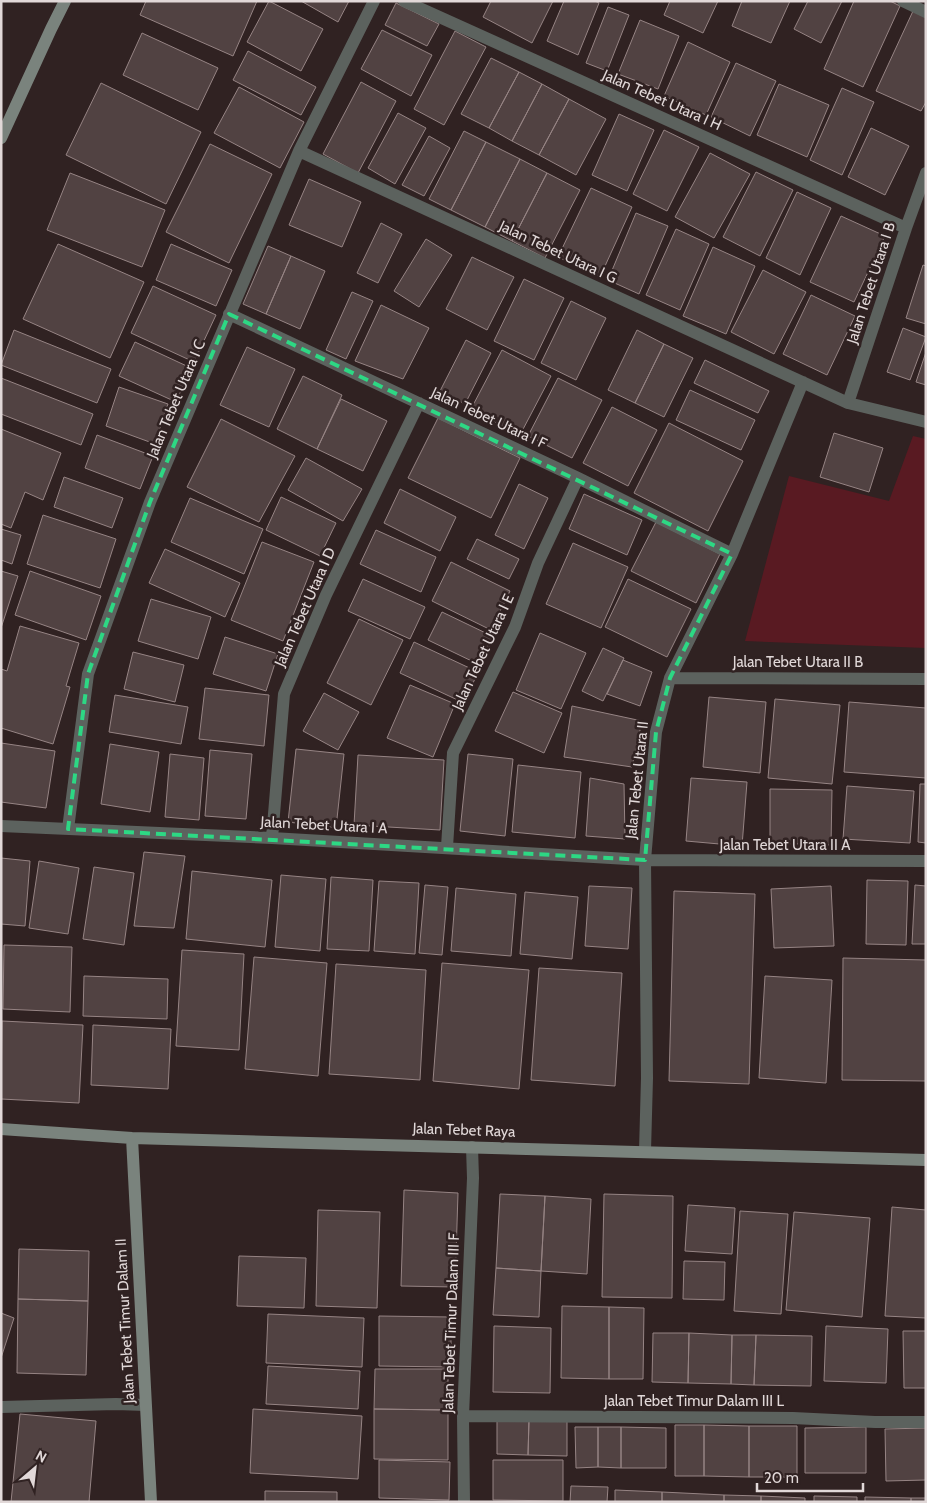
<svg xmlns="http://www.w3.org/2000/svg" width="927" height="1503" font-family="Cabin,sans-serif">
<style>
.green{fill:#591a22}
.building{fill:#514242;stroke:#968484}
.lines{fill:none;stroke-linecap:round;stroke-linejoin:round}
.street{stroke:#5c625e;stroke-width:12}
.secondary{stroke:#7a837d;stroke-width:12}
.marked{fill:none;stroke:#2dd884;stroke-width:4;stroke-dasharray:10 6;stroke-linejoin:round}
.labels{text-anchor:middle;stroke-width:5;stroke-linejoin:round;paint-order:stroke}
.street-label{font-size:15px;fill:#e1d8d8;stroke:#302222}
</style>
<rect width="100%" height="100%" fill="#302222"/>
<!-- green -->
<path class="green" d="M913 436 926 439V648L745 641 789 476 889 501Z"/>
<!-- building -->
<path class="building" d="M146 1H257L233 56 140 15Z
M269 1 323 29 301 71 247 42Z
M301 1H349L338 22Z
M491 1H553L532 43 483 17Z
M564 1H595L599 3 578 55 547 41Z
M670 1H718L703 33 664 15Z
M742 1H790L771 43 732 26Z
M808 1H842L821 43 794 29Z
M854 1H890L900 6 863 87 824 69Z
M396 3 439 24 427 46 385 25Z
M608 7 629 15 607 71 586 63Z
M913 11 926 17V102L921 111 876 91Z
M640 20 679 36 658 89 618 74Z
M382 30 432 55 411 96 361 69Z
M455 31 486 47 444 125 414 109Z
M142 33 218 68 198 110 123 75Z
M688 42 730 62 706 115 664 96Z
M248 51 316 87 301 115 233 80Z
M491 58 519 72 489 128 461 114Z
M736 63 776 81 750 136 711 117Z
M519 72 542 84 512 141 489 128Z
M361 82 396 101 358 173 323 154Z
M101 83 201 132 166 204 66 155Z
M542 84 569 99 539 155 512 141Z
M779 84 829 105 807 157 757 135Z
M239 87 304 122 280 168 214 133Z
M842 88 874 102 842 175 810 160Z
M569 99 606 119 576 175 539 155Z
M398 113 426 128 395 184 368 168Z
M619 114 654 130 627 191 592 175Z
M871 128 909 146 885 195 848 177Z
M664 130 699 147 667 211 633 194Z
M464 131 486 142 451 210 429 199Z
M429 136 450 148 424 196 402 185Z
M486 142 520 159 485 227 451 210Z
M210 144 272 174 229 263 166 232Z
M710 153 750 174 714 238 675 217Z
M520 159 547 173 512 241 485 227Z
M756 172 793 190 760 256 723 237Z
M70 173 165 210 142 267 47 230Z
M547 173 580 190 545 258 512 241Z
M309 179 361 202 342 247 289 225Z
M591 188 632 207 600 277 558 257Z
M797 192 831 208 800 275 766 258Z
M636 213 668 226 639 294 608 280Z
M841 216 885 236 854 302 810 282Z
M381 223 402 234 378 283 357 273Z
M676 229 709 244 680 310 646 295Z
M426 239 452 255 419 307 394 291Z
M58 244 144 282 110 358 23 319Z
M171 244 232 270 216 306 156 280Z
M268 246 291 256 266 314 243 304Z
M713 247 755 266 726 334 683 316Z
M291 256 325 271 300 329 266 314Z
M472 257 514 277 487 330 446 309Z
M923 265 926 266V324L906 318Z
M763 270 806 292 774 354 731 332Z
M524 279 564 298 534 360 494 341Z
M153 286 216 315 194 362 131 333Z
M352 292 373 301 346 359 326 350Z
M811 295 855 316 827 375 783 354Z
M571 301 606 318 576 380 541 363Z
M381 305 429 328 403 379 355 361Z
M903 328 926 337 910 380 887 372Z
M14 330 111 369 97 403 1 365Z
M637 330 664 344 635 403 608 390Z
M466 340 491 353 465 404 440 391Z
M135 342 191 368 176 402 119 376Z
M664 344 693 358 664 417 635 403Z
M247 347 295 369 269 427 220 405Z
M502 350 551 376 520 435 471 409Z
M926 352V385L916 382Z
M705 360 769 391 758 413 694 383Z
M303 376 342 395 317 449 277 429Z
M1 378 93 414 81 445 1 414Z
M558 378 602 400 572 458 528 436Z
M119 387 168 404 155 444 106 426Z
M690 390 755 420 741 450 676 420Z
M341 399 387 421 363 471 317 449Z
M612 407 657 430 628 486 583 463Z
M438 418 520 458 491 518 408 478Z
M221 419 295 456 259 522 187 487Z
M669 423 743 461 708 531 634 493Z
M1 429 61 453 43 500 25 492 11 528 1 524Z
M834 433 883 448 869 492 820 477Z
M97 435 153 456 140 489 85 468Z
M306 458 362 489 343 521 288 490Z
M64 477 123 498 112 528 54 507Z
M519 484 548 498 524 549 495 535Z
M400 489 456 517 440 551 384 523Z
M584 494 642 520 627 555 569 529Z
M281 497 336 523 320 556 266 530Z
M190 498 263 529 244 574 171 542Z
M43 515 116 539 100 588 27 564Z
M656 522 720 554 696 603 631 571Z
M1 529 21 535 12 564 1 560Z
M376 530 436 557 421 592 360 564Z
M477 539 519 559 509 579 467 559Z
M262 542 314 562 283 641 231 620Z
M573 543 628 567 601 628 546 604Z
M165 549 240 583 225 617 149 583Z
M451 562 510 591 491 630 432 601Z
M1 571 18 576 1 628Z
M30 571 101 596 86 640 15 615Z
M363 579 425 607 410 639 348 611Z
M628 579 691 609 667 657 605 627Z
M151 599 211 617 198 659 138 641Z
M442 612 494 637 480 665 428 640Z
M359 619 403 640 371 705 327 683Z
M20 626 79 643 66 686 70 687 53 744 1 728V669L7 671Z
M540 633 586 653 561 709 516 690Z
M225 637 278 654 266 691 213 674Z
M414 642 478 672 464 703 400 673Z
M603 648 624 658 603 701 582 691Z
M133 652 184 665 175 702 124 689Z
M623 660 652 672 640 706 607 694Z
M410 685 455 704 433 757 387 738Z
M205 688 269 695 264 746 199 739Z
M513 692 562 713 544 753 495 731Z
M324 693 359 712 338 750 303 731Z
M115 695 188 707 181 744 109 732Z
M709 697 766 702 760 773 703 767Z
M775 699 840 705 832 784 768 778Z
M849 702 926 708V778L844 772Z
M572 706 642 721 632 767 564 757Z
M1 743 55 751 46 808 1 802Z
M110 744 159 752 150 812 101 804Z
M296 749 344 754 336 828 288 822Z
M210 750 252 754 246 819 205 816Z
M170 754 204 758 199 820 165 817Z
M468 754 513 759 505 836 460 831Z
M358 755 444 760 440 830 354 825Z
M518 765 581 772 575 838 512 832Z
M590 778 624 784 625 839 586 836Z
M691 778 747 782 742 846 686 841Z
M920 784H926V843L918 842Z
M847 786 914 791 910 843 843 839Z
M770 789 832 790 831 845 770 843Z
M144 852 185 856 174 928 134 926Z
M1 858 30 861 25 926 1 924Z
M39 861 79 868 68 934 29 928Z
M94 867 134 873 124 945 83 939Z
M192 871 272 880 265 947 186 939Z
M281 875 326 879 320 951 275 947Z
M331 877 373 880 369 951 327 949Z
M867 880 908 881 906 945 866 944Z
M379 881 419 883 415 954 374 951Z
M425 885 448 887 442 955 419 953Z
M915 885 926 886V944H912Z
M589 886 632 888 628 949 585 946Z
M831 886 834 946 774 948 771 889Z
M456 888 516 894 511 956 451 951Z
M674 891 755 894 749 1084 669 1081Z
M525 892 578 897 572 959 520 954Z
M4 945 72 947 70 1012 3 1009Z
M182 950 244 954 239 1050 176 1046Z
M254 957 327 963 318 1076 245 1069Z
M843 958 926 960V1081L842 1080Z
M442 963 529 970 519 1089 433 1081Z
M336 964 426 970 420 1080 329 1074Z
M539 968 622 973 615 1086 531 1080Z
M84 976 168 979 167 1019 83 1016Z
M765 976 832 980 826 1083 759 1078Z
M2 1021 83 1025 79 1103 1 1099Z
M93 1025 171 1029 168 1089 91 1085Z
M404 1190 458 1193 455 1287 401 1286Z
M500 1194 545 1196 541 1271 496 1268Z
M604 1194 673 1196 672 1298 602 1297Z
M545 1196 591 1199 587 1274 541 1271Z
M688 1205 735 1208 732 1254 685 1251Z
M892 1207 926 1210V1318L885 1316Z
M318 1210 380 1212 377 1308 316 1306Z
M740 1211 788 1214 781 1314 734 1311Z
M794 1212 870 1218 862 1317 786 1310Z
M19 1249 89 1251 88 1301 18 1299Z
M239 1256 306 1258 304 1308 237 1306Z
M684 1261 725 1262 724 1300 683 1299Z
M496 1268 541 1271 539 1317 493 1315Z
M18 1299 88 1301 86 1375 17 1373Z
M562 1306 609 1307V1379L561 1378Z
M609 1307 644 1308 643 1379H609Z
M1 1313 14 1318 1 1358Z
M268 1314 364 1318 362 1367 266 1363Z
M379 1316 451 1317V1367L379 1366Z
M494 1326 551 1328 550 1393 493 1392Z
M826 1326 888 1329 886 1383 824 1381Z
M903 1331H926V1388H904Z
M653 1333H689L688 1383 652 1382Z
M689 1333 732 1335 731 1384 688 1383Z
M732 1335H756L754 1385 731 1384Z
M756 1335 812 1336 811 1386 754 1385Z
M268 1366 360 1371 358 1409 266 1404Z
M375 1369H448V1410L374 1409Z
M253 1409 362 1416 358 1479 250 1473Z
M374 1409 448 1410V1460L374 1459Z
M20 1414 96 1421 89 1502H11Z
M497 1420H529L528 1455 497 1454Z
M529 1420 567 1421V1456L528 1455Z
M675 1425H704V1476H675Z
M704 1425 749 1426V1477L704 1476Z
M749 1426H797V1477H749Z
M575 1427H598V1467L576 1468Z
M598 1427H621V1468L598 1467Z
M621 1427 666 1428V1468H621Z
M866 1427V1473H805V1428Z
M926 1428V1480L886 1481 885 1429Z
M379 1460 450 1462 449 1500 379 1498Z
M493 1460H563V1501L493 1500Z
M571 1486 608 1487 607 1502H570Z
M615 1490 662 1492V1502H615Z
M265 1491 337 1492V1502H265Z
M662 1492 724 1495V1502H662Z
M724 1495 761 1496V1502H724Z
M761 1496 805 1498V1502H761Z
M814 1496 857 1497V1502H814Z
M865 1497 911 1498V1502H865Z
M911 1498H926V1502H911Z"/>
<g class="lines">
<!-- street -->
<path class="street" d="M404 1 906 228
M903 1 926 12
M299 151 848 403 926 422
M229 314 578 478 732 554
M848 403 906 228 926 173
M670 678 926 679
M1 826 272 838 645 860 926 861
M68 829 88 674 150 502 299 151 374 1
M272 838 284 694 326 595 419 403
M447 847 453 753 515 627 538 563 578 478
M645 1151 647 1078 645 860 656 732 670 678 732 554 803 382
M1 1407 116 1404 145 1405
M463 1416 793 1418 875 1422H926
M464 1502 463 1416 473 1178 472 1147"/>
<!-- secondary -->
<path class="secondary" d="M1 138 51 29 65 1
M1 1129 132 1138 926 1160
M132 1138 151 1502"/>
</g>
<!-- marked area -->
<path class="marked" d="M229 314 732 554 670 678 656 732 645 860 68 829 88 674 150 502Z"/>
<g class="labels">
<!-- street labels -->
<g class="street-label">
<text transform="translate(662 100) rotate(24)" y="5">Jalan Tebet Utara I H</text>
<text transform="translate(558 252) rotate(25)" y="5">Jalan Tebet Utara I G</text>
<text transform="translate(871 283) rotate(-72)" y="5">Jalan Tebet Utara I B</text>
<text transform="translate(176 399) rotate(-67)" y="5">Jalan Tebet Utara I C</text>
<text transform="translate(489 418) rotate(25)" y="5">Jalan Tebet Utara I F</text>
<text transform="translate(305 607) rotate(-66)" y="5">Jalan Tebet Utara I D</text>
<text transform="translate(483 652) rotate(-65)" y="5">Jalan Tebet Utara I E</text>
<text x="798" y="667">Jalan Tebet Utara II B</text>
<text transform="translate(637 780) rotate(-84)" y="5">Jalan Tebet Utara II</text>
<text transform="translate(324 825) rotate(3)" y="5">Jalan Tebet Utara I A</text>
<text x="785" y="850">Jalan Tebet Utara II A</text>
<text transform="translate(464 1130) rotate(2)" y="5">Jalan Tebet Raya</text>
<text transform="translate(125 1321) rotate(-93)" y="5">Jalan Tebet Timur Dalam II</text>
<text transform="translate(451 1323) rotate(-88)" y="5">Jalan Tebet Timur Dalam III F</text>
<text x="694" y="1406">Jalan Tebet Timur Dalam III L</text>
</g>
</g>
<!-- border -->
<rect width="927" height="1503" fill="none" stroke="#e1d8d8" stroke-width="5"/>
<!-- north arrow -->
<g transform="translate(35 1468) rotate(28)" stroke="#302222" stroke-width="4" paint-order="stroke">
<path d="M0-4L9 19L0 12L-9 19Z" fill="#e1d8d8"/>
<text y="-8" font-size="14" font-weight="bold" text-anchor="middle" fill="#e1d8d8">N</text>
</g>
<!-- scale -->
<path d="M757 1483v8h106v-8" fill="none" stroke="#e1d8d8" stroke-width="2.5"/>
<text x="764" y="1483" font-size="15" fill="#e1d8d8" stroke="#302222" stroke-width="4" paint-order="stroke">20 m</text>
</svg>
